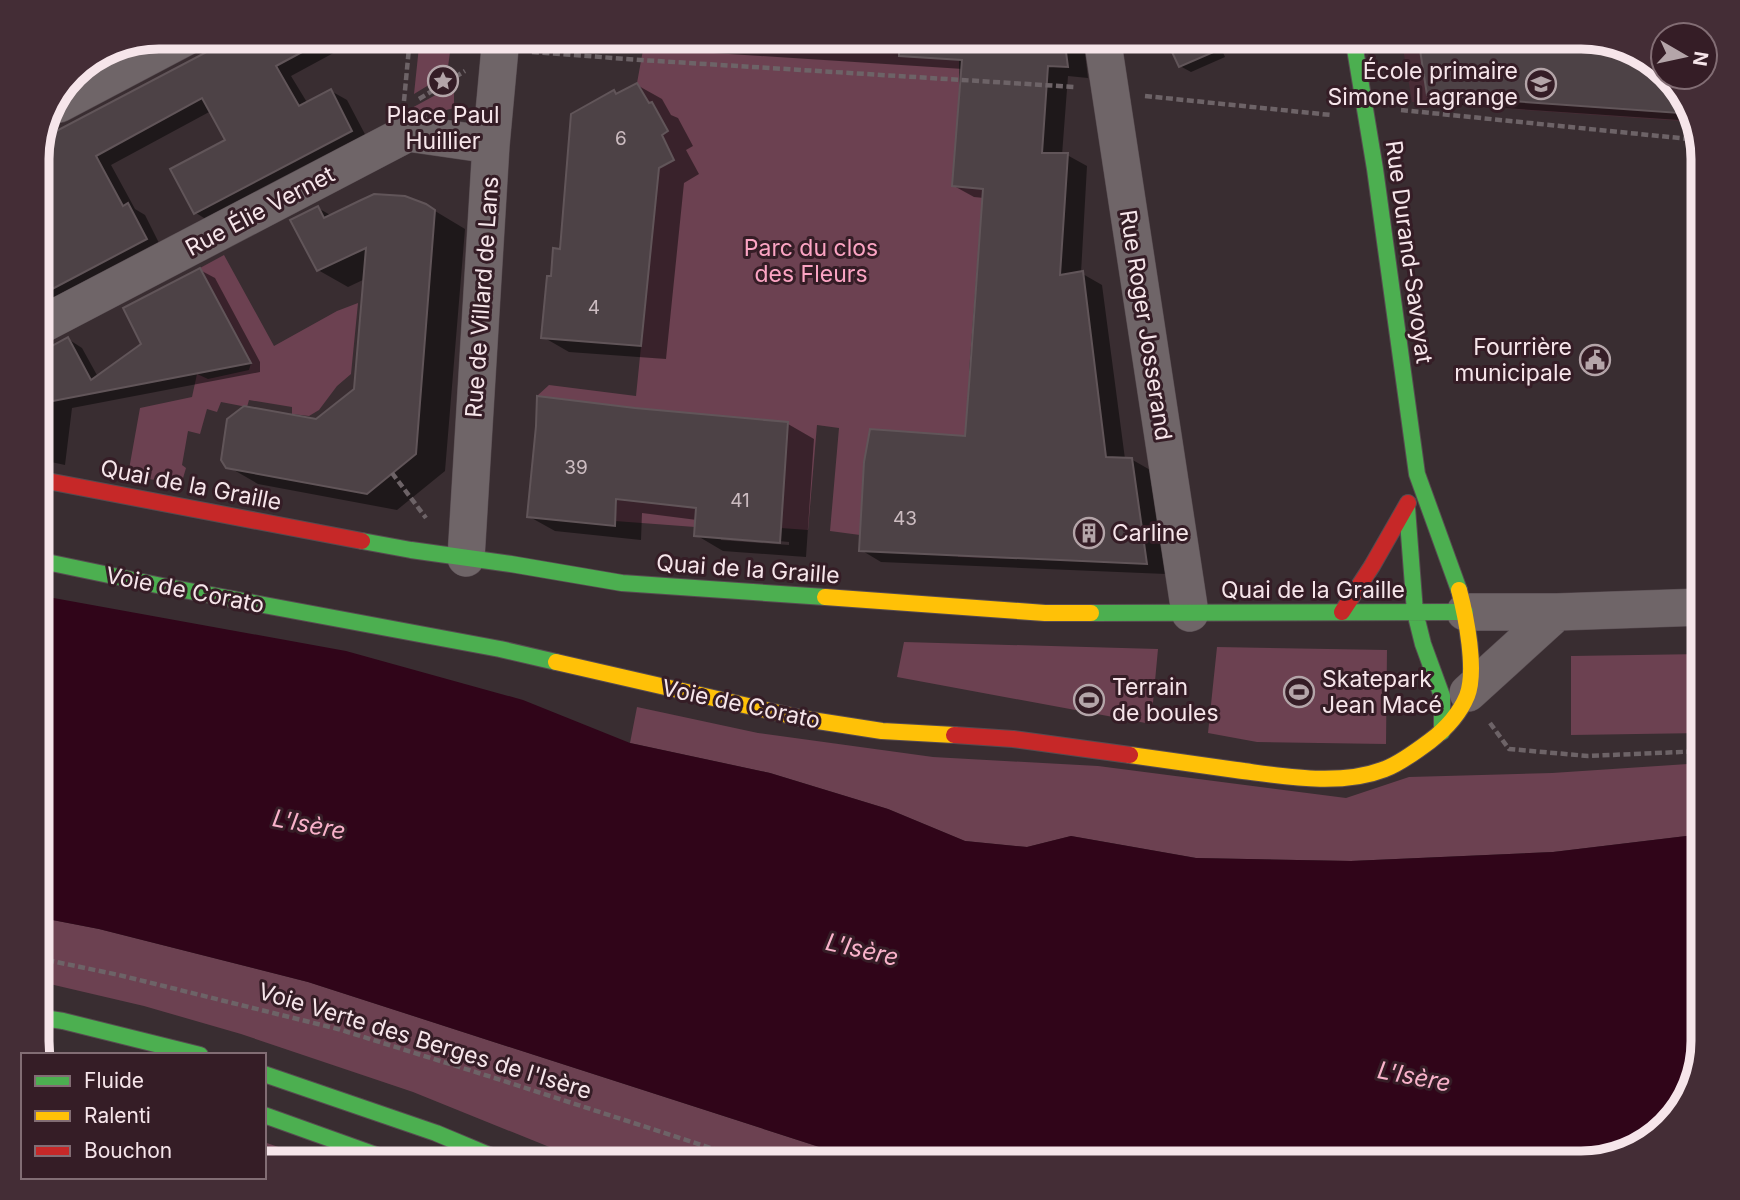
<svg xmlns="http://www.w3.org/2000/svg" width="1740" height="1200" font-family="Inter,sans-serif">
<style>
.built{fill:#492c36}
.green{fill:#6c4151}
.water{fill:#300519}
.shadow{fill:#0007;fill-rule:evenodd}
.building{fill:#4d4246;stroke:#615559;stroke-width:2}
.lines{fill:none;stroke-linecap:round;stroke-linejoin:round}
.street-casing{stroke:#574b50;stroke-width:38}
.fast-casing{stroke:#574b50;stroke-width:18}
.slow-casing{stroke:#574b50;stroke-width:18}
.jam-casing{stroke:#574b50;stroke-width:18}
.path{stroke:#6d6367;stroke-width:4.5;stroke-dasharray:7 3.5;stroke-linecap:butt}
.street{stroke:#6f6568;stroke-width:37}
.fast{stroke:#4caf50;stroke-width:16}
.slow{stroke:#ffc107;stroke-width:16}
.jam{stroke:#c62828;stroke-width:16}
.labels{text-anchor:middle;stroke-width:6;stroke-linejoin:round;paint-order:stroke}
.number-label{font-size:19px;fill:#ccbcc1}
.poi-label{font-size:23px;fill:#f6e5ea;stroke:#351d26;text-anchor:start}
.street-label{font-size:23px;fill:#f6e5ea;stroke:#351d26}
.park-label{font-size:23px;fill:#fba4c3;stroke:#351d26}
.water-label{font-size:24px;font-style:italic;fill:#f9b2ca;stroke:#351d26}
.rim{fill:none;stroke:#f6e5ea;stroke-width:9}
</style>
<rect width="100%" height="100%" fill="#392d31"/>
<!-- built -->
<path class="built" d="M1401 37H1581L1649 58 1663 73V77H1666L1690 105 1695 122 1412 102Z
M137 41 71 76 73 72 113 46Z"/>
<!-- green -->
<path class="green" d="M420 37H445L451 45 447 74 414 94Z
M660 37H771V48L786 49 799 37H1061L1064 64 961 57 892 55 959 60V102L952 186 983 189 969 372 999 369 1029 445 1022 559 958 557 965 456 860 535 830 531 839 428 817 425 808 530 781 528 786 454 702 447 695 527 615 521 624 435 536 426 537 396 549 385 636 396 659 168 674 159 662 135 668 131 653 102 649 103 637 83 645 39 660 40Z
M1457 37H1541L1459 49Z
M454 85V108L408 120V110Z
M224 255 274 346 337 311 358 303 351 374 337 386 319 410 309 416 292 414V407L249 400 247 407 221 402 217 412 207 409 200 434 188 431 182 465 186 468 181 485 128 475 140 408 192 397 197 374 208 379 249 370 251 363 200 268Z
M904 642 1158 649 1151 724 897 677Z
M1217 647 1387 650 1386 744 1257 742 1208 733Z
M1703 654V733L1571 735V656Z
M637 707 758 733 933 757 1098 766 1346 798 1409 777 1552 773 1703 763V834L1553 852 1351 861 1196 858 1071 836 1027 847 965 841 888 809 770 773 630 743Z
M37 917 99 929 308 982 869 1163H589L413 1092 241 1034 144 1006 37 981Z
M264 1142 324 1163H264Z"/>
<!-- water -->
<path class="water" d="M37 595 346 651 523 700 630 743 770 773 888 809 965 841 1027 847 1071 836 1196 858 1351 861 1553 852 1703 834V1041L1682 1109 1635 1150 1581 1163H869L308 982 99 929 37 917Z"/>
<!-- shadow -->
<path class="shadow" d="M239 37H363L291 76 308 104 331 91 347 100 368 140 212 223 196 213 173 170 228 141 211 111 111 165 135 209 145 215 162 249 37 314V152L42 140Z
M575 37H1083L1088 78 1068 76 1062 155H1067L1087 166 1081 273 1102 285 1125 459H1131L1152 471 1166 574 881 562 861 550 966 437 984 198 974 197 954 186 963 69 589 45Z
M1167 37H1216L1225 57 1191 72 1180 66Z
M1419 37H1471L1473 49 1553 37H1581L1649 58 1663 73V77H1666L1690 105 1694 121 1445 104 1429 94Z
M637 85 662 99 671 115 678 118 693 146 686 150 699 174 684 183 666 359 569 352 543 337 552 278 614 92 619 95Z
M425 205 465 229 445 471 397 510 258 484 227 466 317 421 356 390 365 279 348 287 318 270V208L332 216Z
M200 270 215 278 260 362V372L72 408 65 465 37 459V356L68 339 82 348 98 377 143 344Z
M1703 357V429L1692 358Z
M788 424 814 439 806 557 723 551 696 535 697 520 642 513 641 540 555 531 528 516ZM721 536 789 542V545L721 540Z"/>
<!-- building -->
<path class="building" d="M235 37H330L276 66 299 106 331 89 352 131 194 214 170 169 225 140 202 98 96 156 123 206 128 203 147 239 37 297V152L43 138Z
M899 37H1064L1068 67 1048 66 1042 153H1068L1060 275 1083 271 1106 457 1132 458 1147 564 859 551 864 462 870 429 965 436 970 372 983 189 952 186 962 60 899 56Z
M1165 37H1248L1179 67Z
M1418 37H1457L1459 49 1541 37H1581L1649 58 1663 73V77H1666L1690 105 1693 114 1427 95Z
M637 83 649 103 652 102 668 131 662 135 674 160 659 168 641 346 541 338 547 276H551L553 248 560 249 571 114 614 90 616 94Z
M374 194 405 196 426 204 435 210 416 454 367 494 226 468 221 460 227 419 244 406 316 419 354 389 366 248 317 271 290 220 318 206 324 218 359 201Z
M200 268 251 363 37 404V354L68 337 91 380 141 344 123 308Z
M537 396 635 408 788 422 780 543 694 536 696 508 616 499 615 526 527 517 536 426Z"/>
<g class="lines">
<!-- street casing -->
<g class="street-casing">
<path id="street" d="M1102 37 1190 613
M59 104 186 37
M37 327 408 133 491 145
M466 558 491 145 501 37
M1465 612H1557L1703 607
M1468 693 1557 612"/>
</g>
<!-- fast casing -->
<g class="fast-casing">
<path id="fast" d="M1353 37 1375 169 1417 474 1459 590
M1407 508 1415 612 1423 644 1442 696V732
M362 541 411 550 511 564 622 583 825 597
M37 560 157 585 500 649 556 662
M1091 613 1465 612
M37 1017 63 1021 200 1055
M264 1074 436 1133 508 1163
M264 1115 398 1163"/>
</g>
<!-- slow casing -->
<g class="slow-casing">
<path id="slow" d="M825 597 1045 613H1091
M556 662 805 719 882 731 954 735
M1130 755C1165 760 1201 765 1236 770 1283 776 1339 787 1385 769 1399 764 1418 750 1430 741 1447 728 1459 715 1467 696 1477 671 1466 616 1459 590"/>
</g>
<!-- jam casing -->
<g class="jam-casing">
<path id="jam" d="M37 479 362 541
M1342 612 1372 566 1408 503
M954 735 1013 739 1130 755"/>
</g>
<!-- path -->
<path class="path" d="M532 52 641 60 1075 87
M1145 96 1331 115
M419 99 465 71
M404 101 410 37
M1401 110 1699 140
M392 473 426 518
M1490 723 1509 749 1588 756 1703 751
M37 958 119 975 338 1029 501 1080 757 1163"/>
<!-- street -->
<use href="#street" class="street"/>
<!-- fast -->
<use href="#fast" class="fast"/>
<!-- slow -->
<use href="#slow" class="slow"/>
<!-- jam -->
<use href="#jam" class="jam"/>
</g>
<!-- icons -->
<defs>
<g id="sight-ring" transform="scale(1.575)"><circle r="9.5" fill="#351d26" stroke="#b4a5a9" stroke-width="1.5"/><path d="M0-6L1.8-2.2L6-1.7L2.9 1.2L3.7 5.4L0 3.3L-3.7 5.4L-2.9 1.2L-6-1.7L-1.8-2.2Z" fill="#b4a5a9"/></g>
<g id="school-ring" transform="scale(1.575)"><circle r="9.5" fill="#351d26" stroke="#b4a5a9" stroke-width="1.5"/><path d="M0-5L7-2L0 1L-7-2ZM-4 1L0 2.5L4 1V4Q0 6-4 4Z" fill="#b4a5a9"/></g>
<g id="civic-ring" transform="scale(1.575)"><circle r="9.5" fill="#351d26" stroke="#b4a5a9" stroke-width="1.5"/><path d="M-.6-6.5H3V-4.5H.6V-3L4-1V1h2V6H-6V1h2V-1L-.6-3ZM-1.2 2.5V6h2.4V2.5Z" fill="#b4a5a9"/></g>
<g id="building-ring" transform="scale(1.575)"><circle r="9.5" fill="#351d26" stroke="#b4a5a9" stroke-width="1.5"/><path d="M-4-6H4V6H1V3H-1V6H-4ZM-2.5-4.3h1.7v1.8h-1.7ZM.8-4.3h1.7v1.8H.8ZM-2.5-1h1.7V.8h-1.7ZM.8-1h1.7V.8H.8Z" fill="#b4a5a9"/></g>
<g id="stadium-ring" transform="scale(1.575)"><circle r="9.5" fill="#351d26" stroke="#b4a5a9" stroke-width="1.5"/><path d="M0-5a6.5 5 0 1 0 0 10a6.5 5 0 1 0 0-10ZM-3.5-1.8h7v3.6h-7Z" fill="#b4a5a9"/></g>
</defs>
<g fill-rule="evenodd">
<use href="#sight-ring" x="443" y="81"/>
<use href="#school-ring" x="1541" y="84"/>
<use href="#civic-ring" x="1595" y="360"/>
<use href="#building-ring" x="1089" y="533"/>
<use href="#stadium-ring" x="1299" y="692"/>
<use href="#stadium-ring" x="1089" y="700"/>
</g>
<g class="labels">
<!-- number labels -->
<g class="number-label">
<text x="621" y="145">6</text>
<text x="594" y="314">4</text>
<text x="576" y="474">39</text>
<text x="740" y="507">41</text>
<text x="905" y="525">43</text>
</g>
<!-- poi labels -->
<g class="poi-label">
<text x="1518" y="79" text-anchor="end">École primaire<tspan x="1518" dy="26">Simone Lagrange</tspan></text>
<text x="443" y="123" text-anchor="middle">Place Paul<tspan x="443" dy="26">Huillier</tspan></text>
<text x="1572" y="355" text-anchor="end">Fourrière<tspan x="1572" dy="26">municipale</tspan></text>
<text x="1112" y="541">Carline</text>
<text x="1322" y="687">Skatepark<tspan x="1322" dy="26">Jean Macé</tspan></text>
<text x="1112" y="695">Terrain<tspan x="1112" dy="26">de boules</tspan></text>
</g>
<!-- street labels -->
<g class="street-label">
<text transform="translate(260 211) rotate(-28)" y="8">Rue Élie Vernet</text>
<text transform="translate(1409 252) rotate(82)" y="8">Rue Durand-Savoyat</text>
<text transform="translate(482 297) rotate(-86)" y="8">Rue de Villard de Lans</text>
<text transform="translate(1146 325) rotate(81)" y="8">Rue Roger Josserand</text>
<text transform="translate(191 485) rotate(11)" y="8">Quai de la Graille</text>
<text transform="translate(748 569) rotate(4)" y="8">Quai de la Graille</text>
<text transform="translate(185 590) rotate(11)" y="8">Voie de Corato</text>
<text x="1313" y="598">Quai de la Graille</text>
<text transform="translate(741 704) rotate(12)" y="8">Voie de Corato</text>
<text transform="translate(425 1041) rotate(17)" y="8">Voie Verte des Berges de l'Isère</text>
</g>
<!-- park labels -->
<g class="park-label">
<text x="811" y="256">Parc du clos<tspan x="811" dy="26">des Fleurs</tspan></text>
</g>
<!-- water labels -->
<g class="water-label">
<text transform="translate(309 825) rotate(11)" y="8">L'Isère</text>
<text transform="translate(862 950) rotate(13)" y="8">L'Isère</text>
<text transform="translate(1414 1077) rotate(11)" y="8">L'Isère</text>
</g>
</g>
<!-- crop -->
<path d="M0 0H1740V1200H0ZM159 49H1581A110 110 0 0 1 1691 159V1041A110 110 0 0 1 1581 1151H159A110 110 0 0 1 49 1041V159A110 110 0 0 1 159 49Z" fill="#442d36" fill-rule="evenodd"/>
<path class="rim" d="M159 49H1581A110 110 0 0 1 1691 159V1041A110 110 0 0 1 1581 1151H159A110 110 0 0 1 49 1041V159A110 110 0 0 1 159 49Z"/>
<!-- legend -->
<rect x="21" y="1053" width="245" height="126" fill="#351d26" stroke="#826d74" stroke-width="2"/>
<rect x="35" y="1076" width="35" height="10" fill="#4caf50" stroke="#826d74" stroke-width="2"/>
<text x="84" y="1088" font-size="21" fill="#f6e5ea">Fluide</text>
<rect x="35" y="1111" width="35" height="10" fill="#ffc107" stroke="#826d74" stroke-width="2"/>
<text x="84" y="1123" font-size="21" fill="#f6e5ea">Ralenti</text>
<rect x="35" y="1146" width="35" height="10" fill="#c62828" stroke="#826d74" stroke-width="2"/>
<text x="84" y="1158" font-size="21" fill="#f6e5ea">Bouchon</text>
<!-- north arrow -->
<g transform="translate(1684 56) rotate(99)"><circle r="33" fill="#351d26" stroke="#826d74" stroke-width="2"/>
<path d="M0-5L12 26L0 18L-12 26Z" fill="#b4a5a9"/>
<text y="-10" font-size="19" font-weight="bold" text-anchor="middle" fill="#f6e5ea">N</text>
</g>
</svg>
